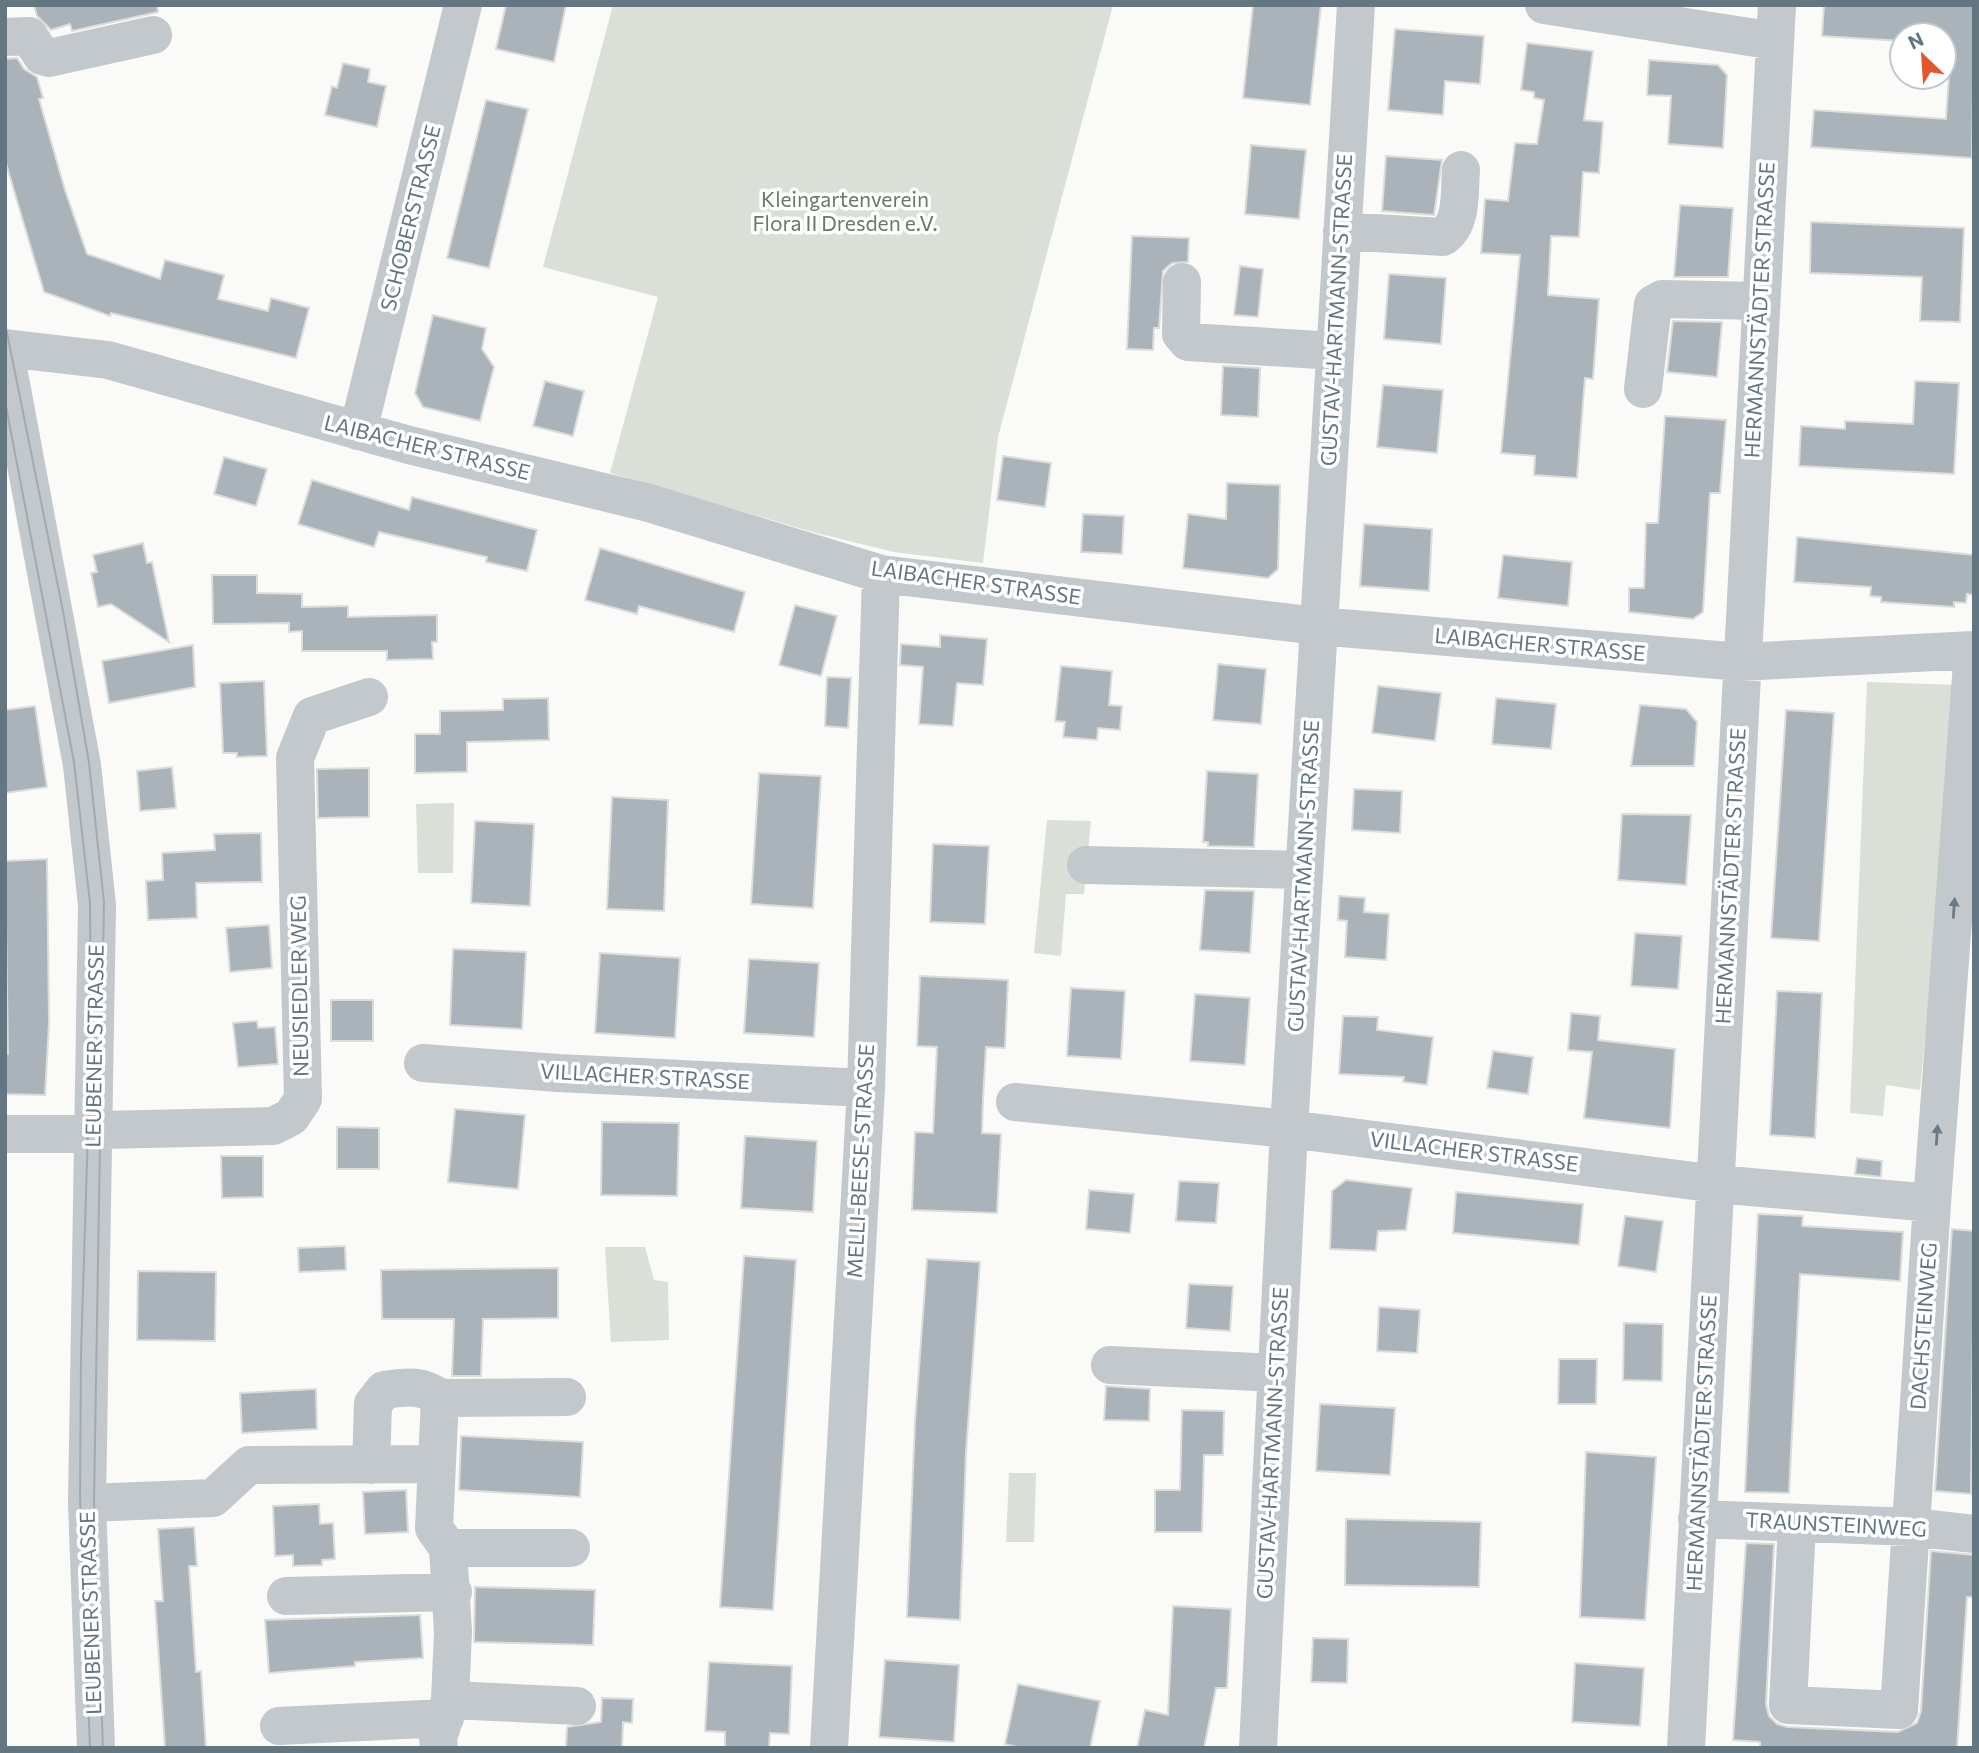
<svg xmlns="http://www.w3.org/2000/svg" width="1979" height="1753" font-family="Commissioner,sans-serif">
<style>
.green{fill:#dadfd7}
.building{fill:#aab3b9;stroke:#dcdcda;stroke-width:2}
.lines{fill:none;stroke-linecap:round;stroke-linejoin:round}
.minor{stroke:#c3c8cc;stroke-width:38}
.tram{stroke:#a2aab0;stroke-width:2}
.oneway{fill:#6a7a87}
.labels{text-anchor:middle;stroke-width:7;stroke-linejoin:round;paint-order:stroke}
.park-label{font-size:21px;fill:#687a64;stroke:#fff}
.street-label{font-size:21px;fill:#657683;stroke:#fff}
</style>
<rect width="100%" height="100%" fill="#fafaf8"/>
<!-- green -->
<path class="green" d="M613 5H1113L998 437 983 563 894 552 816 533 610 473 658 297 543 267Z
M1867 682 1960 685 1920 1090 1886 1085 1883 1116 1850 1113Z
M454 803 453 873H418L416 804Z
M1047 820 1091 821 1084 894H1066L1061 956 1034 953Z
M605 1247H645L654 1280 668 1282 669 1340 611 1342Z
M1009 1473H1036L1034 1542H1006Z"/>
<!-- building -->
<path class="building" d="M34 5H157L158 12 72 31 70 24 51 30 37 16Z
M506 5H566L554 62 496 49Z
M1253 5H1321L1310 105 1243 98Z
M1824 5H1974L1972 158 1811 147 1814 110 1946 119 1951 45 1944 44V35H1902V41L1822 36Z
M1395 29 1484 36 1480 84 1445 81 1443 115 1388 110Z
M1527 43 1593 51 1584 120 1603 122 1599 173 1583 172 1579 237 1551 236 1548 295 1599 299 1593 379 1585 378 1577 478 1534 475 1535 456 1501 453 1520 255 1481 253 1485 199 1508 201 1515 143 1537 144 1544 100 1534 98V92L1521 90Z
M17 58 24 69 37 77 43 98 39 99 65 190 87 254 160 279 165 260 224 275 218 299 268 311 271 298 309 308 296 358 111 313 110 316 44 292 5 160V59Z
M1649 60 1718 65 1727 75 1723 148 1668 144 1671 96 1647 95Z
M343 63 370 69 368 82 386 86 377 127 325 115 332 86 337 88Z
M486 100 528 109 489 268 447 258Z
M1251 145 1306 150 1299 219 1245 214Z
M1386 156 1442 160 1434 215 1382 211Z
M1680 205 1733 208 1728 277H1674Z
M1811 222 1964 228 1960 322 1920 321 1922 277 1810 273Z
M1132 236 1189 238 1188 262 1172 263 1163 271 1159 328H1154L1153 350 1127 349Z
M1240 266 1263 269 1258 317 1234 315Z
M1389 274 1446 278 1441 344 1384 339Z
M433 315 486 328 482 349 494 367 480 421 423 407 415 393Z
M1673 321 1722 322 1717 377 1667 372Z
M1223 366 1260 368 1258 417 1221 415Z
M545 381 584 391 573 436 533 426Z
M1915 381 1959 383 1954 474 1799 466 1801 426 1845 429V421L1913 424Z
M1383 385 1443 390 1437 453 1377 447Z
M1665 416 1726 420 1720 493H1710L1703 612 1693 619 1629 612V588H1644L1646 523H1658Z
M1003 456 1051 463 1045 507 997 500Z
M224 457 267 469 256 506 214 494Z
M312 480 409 510 412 497 537 530 527 571 486 562 487 557 379 532 374 547 298 524Z
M1227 483 1280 485 1278 569 1268 578 1183 568 1188 514 1226 519Z
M1083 514 1124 516 1122 554 1081 552Z
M1364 524 1432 529 1429 591 1360 586Z
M1797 537 1974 555V595L1967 594 1966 603 1954 602V607L1881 602V597L1870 596 1871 587 1794 582Z
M143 543 147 563 152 562 169 642 111 604 98 607 91 573 97 572 93 555Z
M600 548 745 592 734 632 639 606 637 614 585 600Z
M1503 555 1572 562 1568 606 1498 598Z
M212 575H257V593L302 594V607L348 606V617L437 615V642H432L433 659 387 660V651H302V631L289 632V623L213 624Z
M795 605 837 616 821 676 779 665Z
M940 635 987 639 983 685 957 683 953 726 919 724 923 667 900 665 901 644 940 647Z
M193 645 195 687 109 703 102 661Z
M1218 664 1266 669 1261 724 1213 720Z
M1061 666 1112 671 1109 705 1122 706 1120 730 1098 728 1097 740 1063 737 1065 722 1055 721Z
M827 677 851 678 848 728 825 726Z
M264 681 267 756 237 757V753H223L220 683Z
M1378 686 1441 693 1435 741 1372 733Z
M548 698 549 740 467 742V772L415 773V734H440V711L503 710V699Z
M1496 698 1556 704 1551 749 1492 744Z
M1640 705 1686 709 1697 722 1694 766H1631Z
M35 706 47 787 5 793V710Z
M1786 710 1834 713 1819 941 1771 938Z
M172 767 176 808 140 811 137 771Z
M369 768V817L318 818 317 769Z
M1207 771 1258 774 1254 847 1208 846V842H1203Z
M759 773 821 776 813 908 751 904Z
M1354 789 1402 791 1400 833 1352 830Z
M612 797 668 800 664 911 607 909Z
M1622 814 1691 815 1686 885 1618 880Z
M475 821 534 824 530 906 471 903Z
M261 833 262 882 196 883 197 918 148 920 146 881 163 880 162 853 215 850 214 834Z
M933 844 989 846 985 924 930 922Z
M47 859 49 1023 45 1095 5 1094V1054H8L5 861Z
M1205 890 1254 891 1250 953 1200 950Z
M1339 896 1365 898 1364 912 1389 914 1386 960 1345 957 1347 921 1338 920Z
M269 925 272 968 230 972 226 928Z
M1635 933 1682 936 1678 989 1631 986Z
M453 949 526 952 522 1029 450 1025Z
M600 953 680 958 675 1038 595 1033Z
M749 959 819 963 814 1037 744 1033Z
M920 976 1008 980 1005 1048 986 1047 983 1099 982 1133 1001 1134 997 1213 912 1210 915 1132 933 1133 937 1047 917 1046Z
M1071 988 1125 991 1121 1059 1067 1056Z
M1777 991 1822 993 1815 1138 1770 1135Z
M1195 994 1250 998 1245 1065 1190 1061Z
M331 1000H373V1041H331Z
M1571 1013 1600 1016 1598 1040 1675 1049 1670 1128 1584 1118 1592 1052 1568 1050Z
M1343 1016 1378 1017 1377 1030 1433 1037 1427 1085 1403 1082 1404 1077 1339 1074Z
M257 1021 258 1028 275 1027 278 1064 238 1067 233 1023Z
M1493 1051 1533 1057 1528 1094 1487 1088Z
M455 1109 525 1115 518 1189 448 1182Z
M602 1122 679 1123 677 1196 601 1195Z
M337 1127 379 1128V1169H337Z
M745 1136 817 1141 813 1212 741 1208Z
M221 1156H263V1197L222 1198Z
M1857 1158 1882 1161 1881 1177 1855 1174Z
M1346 1180 1412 1188 1406 1230 1378 1231 1376 1251 1330 1249 1332 1191Z
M1179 1181 1219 1183 1216 1223 1176 1221Z
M1089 1190 1134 1194 1130 1233 1086 1229Z
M1456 1192 1583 1204 1579 1245 1453 1233Z
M1758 1214 1803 1216 1802 1226 1903 1232 1900 1281 1800 1274 1789 1493 1745 1492Z
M1625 1216 1663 1221 1656 1272 1618 1266Z
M1952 1229 1974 1231 1971 1494 1935 1491Z
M345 1246 346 1270 299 1272 298 1248Z
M744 1256 796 1260 773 1610 720 1607Z
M927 1259 980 1262 966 1452 960 1620 907 1617 915 1422Z
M558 1268V1318L483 1319 481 1376H452L454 1319H382L381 1270Z
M138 1271 216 1272 215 1341 137 1340Z
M1189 1284 1233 1286 1230 1331 1186 1328Z
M1379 1307 1420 1310 1417 1353 1377 1351Z
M1624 1323 1663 1324 1662 1381 1623 1380Z
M1559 1359H1597L1596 1404H1558Z
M1106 1386 1150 1389 1149 1421 1104 1420Z
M316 1389 317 1429 242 1433 240 1393Z
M1320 1404 1395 1408 1390 1475 1316 1471Z
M1182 1410 1224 1411 1223 1455H1204L1202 1532H1155V1490H1180Z
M461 1436 583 1442 580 1497 459 1490Z
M1586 1452 1656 1457 1645 1620 1580 1617Z
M406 1490 408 1532 365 1534 363 1492Z
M319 1504 320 1524 333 1523 335 1559 322 1560V1565L293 1566V1555L275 1556 273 1506Z
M1346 1519 1481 1522 1479 1587 1345 1585Z
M194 1527 197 1566H189L196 1672 201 1671 206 1748H165L155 1601H163L158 1529Z
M1746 1543 1774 1544 1766 1704 1769 1716 1777 1724 1787 1727 1898 1732 1917 1723 1921 1711 1931 1551 1974 1555V1597H1967L1957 1748H1760V1742L1733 1740Z
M475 1587 595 1590 593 1645 474 1642Z
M1173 1606 1231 1609 1227 1688H1216L1204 1748H1137L1145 1710 1168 1715Z
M420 1615 423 1658 355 1662V1666L269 1673 265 1620Z
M1313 1638 1348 1639 1347 1683 1311 1682Z
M885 1660 959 1665 954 1742 879 1737Z
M709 1662 792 1666 789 1734 770 1733 769 1748H725V1732L705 1731Z
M1575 1663 1644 1668 1640 1726 1572 1722Z
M1018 1684 1100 1701 1090 1748H1021L1005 1744Z
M602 1698 633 1699 632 1723 623 1722 622 1748H566L567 1727 601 1722Z"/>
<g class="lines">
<!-- minor -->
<path class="minor" d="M1544 5 1775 41
M5 37 29 36 42 56 49 58 153 35
M1342 231 1443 237C1463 223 1459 193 1461 170
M1182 282 1181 334 1188 342 1335 351
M5 348 108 360 409 445 649 503 881 574 1318 626 1741 662 1974 650
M5 352 82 765 97 905 87 1503 96 1748
M1643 389 1653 304 1662 299 1761 301
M358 431 463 5
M1086 865 1304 870
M423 1063 558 1073 866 1088
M1015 1102 1289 1129 1717 1184 1932 1203
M5 1134H87L101 1130 273 1126 291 1117 303 1099 295 758 312 716 369 697
M1110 1365 1277 1373
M440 1398 567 1397
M371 1465 373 1404 384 1390C406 1387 422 1384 440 1398L434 1528 448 1548 453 1632 450 1700 438 1738 439 1748
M87 1503 213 1498 249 1465 435 1464
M1697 1519 1912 1527 1974 1534
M1797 1524 1788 1705 1899 1710 1932 1203 1973 650
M448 1548H571
M286 1596 453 1592
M450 1700 577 1706
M279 1726 445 1718
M829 1748 866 1088 881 574
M1258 1748 1289 1129 1356 5
M1686 1748 1777 5"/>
<!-- tram -->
<path class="tram" d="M5 323 63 611 89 763 104 902 94 1502 103 1748
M5 401 74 762 90 903 91 1035 81 1354 80 1496 90 1748"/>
</g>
<!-- one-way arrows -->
<defs><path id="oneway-solid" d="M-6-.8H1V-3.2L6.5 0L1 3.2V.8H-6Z" transform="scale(1.75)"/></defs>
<g class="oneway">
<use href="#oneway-solid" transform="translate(1954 908) rotate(-86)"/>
<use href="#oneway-solid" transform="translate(1937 1135) rotate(-86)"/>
</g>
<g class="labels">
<!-- park labels -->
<g class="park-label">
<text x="845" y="207">Kleingartenverein<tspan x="845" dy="24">Flora II Dresden e.V.</tspan></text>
</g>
<!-- street labels -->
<g class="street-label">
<text transform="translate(411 218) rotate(-76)" y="7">SCHOBERSTRASSE</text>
<text transform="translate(1337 310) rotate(-87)" y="7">GUSTAV-HARTMANN-STRASSE</text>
<text transform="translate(1760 310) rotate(-87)" y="7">HERMANNSTÄDTER STRASSE</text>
<text transform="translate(427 448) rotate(14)" y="7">LAIBACHER STRASSE</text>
<text transform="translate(976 583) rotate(8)" y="7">LAIBACHER STRASSE</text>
<text transform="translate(1540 645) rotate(5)" y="7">LAIBACHER STRASSE</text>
<text transform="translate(1304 876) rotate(-87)" y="7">GUSTAV-HARTMANN-STRASSE</text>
<text transform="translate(1731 876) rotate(-87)" y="7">HERMANNSTÄDTER STRASSE</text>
<text transform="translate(300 986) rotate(-91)" y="7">NEUSIEDLER WEG</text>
<text transform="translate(95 1046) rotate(-89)" y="7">LEUBENER STRASSE</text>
<text transform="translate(645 1077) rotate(3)" y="7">VILLACHER STRASSE</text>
<text transform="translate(1474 1152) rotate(7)" y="7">VILLACHER STRASSE</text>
<text transform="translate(861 1161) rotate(-87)" y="7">MELLI-BEESE-STRASSE</text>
<text transform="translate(1924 1326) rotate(-86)" y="7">DACHSTEINWEG</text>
<text transform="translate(1273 1443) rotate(-87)" y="7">GUSTAV-HARTMANN-STRASSE</text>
<text transform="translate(1702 1443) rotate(-87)" y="7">HERMANNSTÄDTER STRASSE</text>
<text transform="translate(1836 1525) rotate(3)" y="7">TRAUNSTEINWEG</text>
<text transform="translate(91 1613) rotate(-92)" y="7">LEUBENER STRASSE</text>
</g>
</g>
<!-- border -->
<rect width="1979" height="1753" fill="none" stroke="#657683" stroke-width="14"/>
<!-- north arrow -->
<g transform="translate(1923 56) rotate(335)"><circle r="33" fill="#ffffff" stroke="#c1c8cd" stroke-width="2"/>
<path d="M0-5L12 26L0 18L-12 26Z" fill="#e4572e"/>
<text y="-10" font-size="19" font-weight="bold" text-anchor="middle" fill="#657683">N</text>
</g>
</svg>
